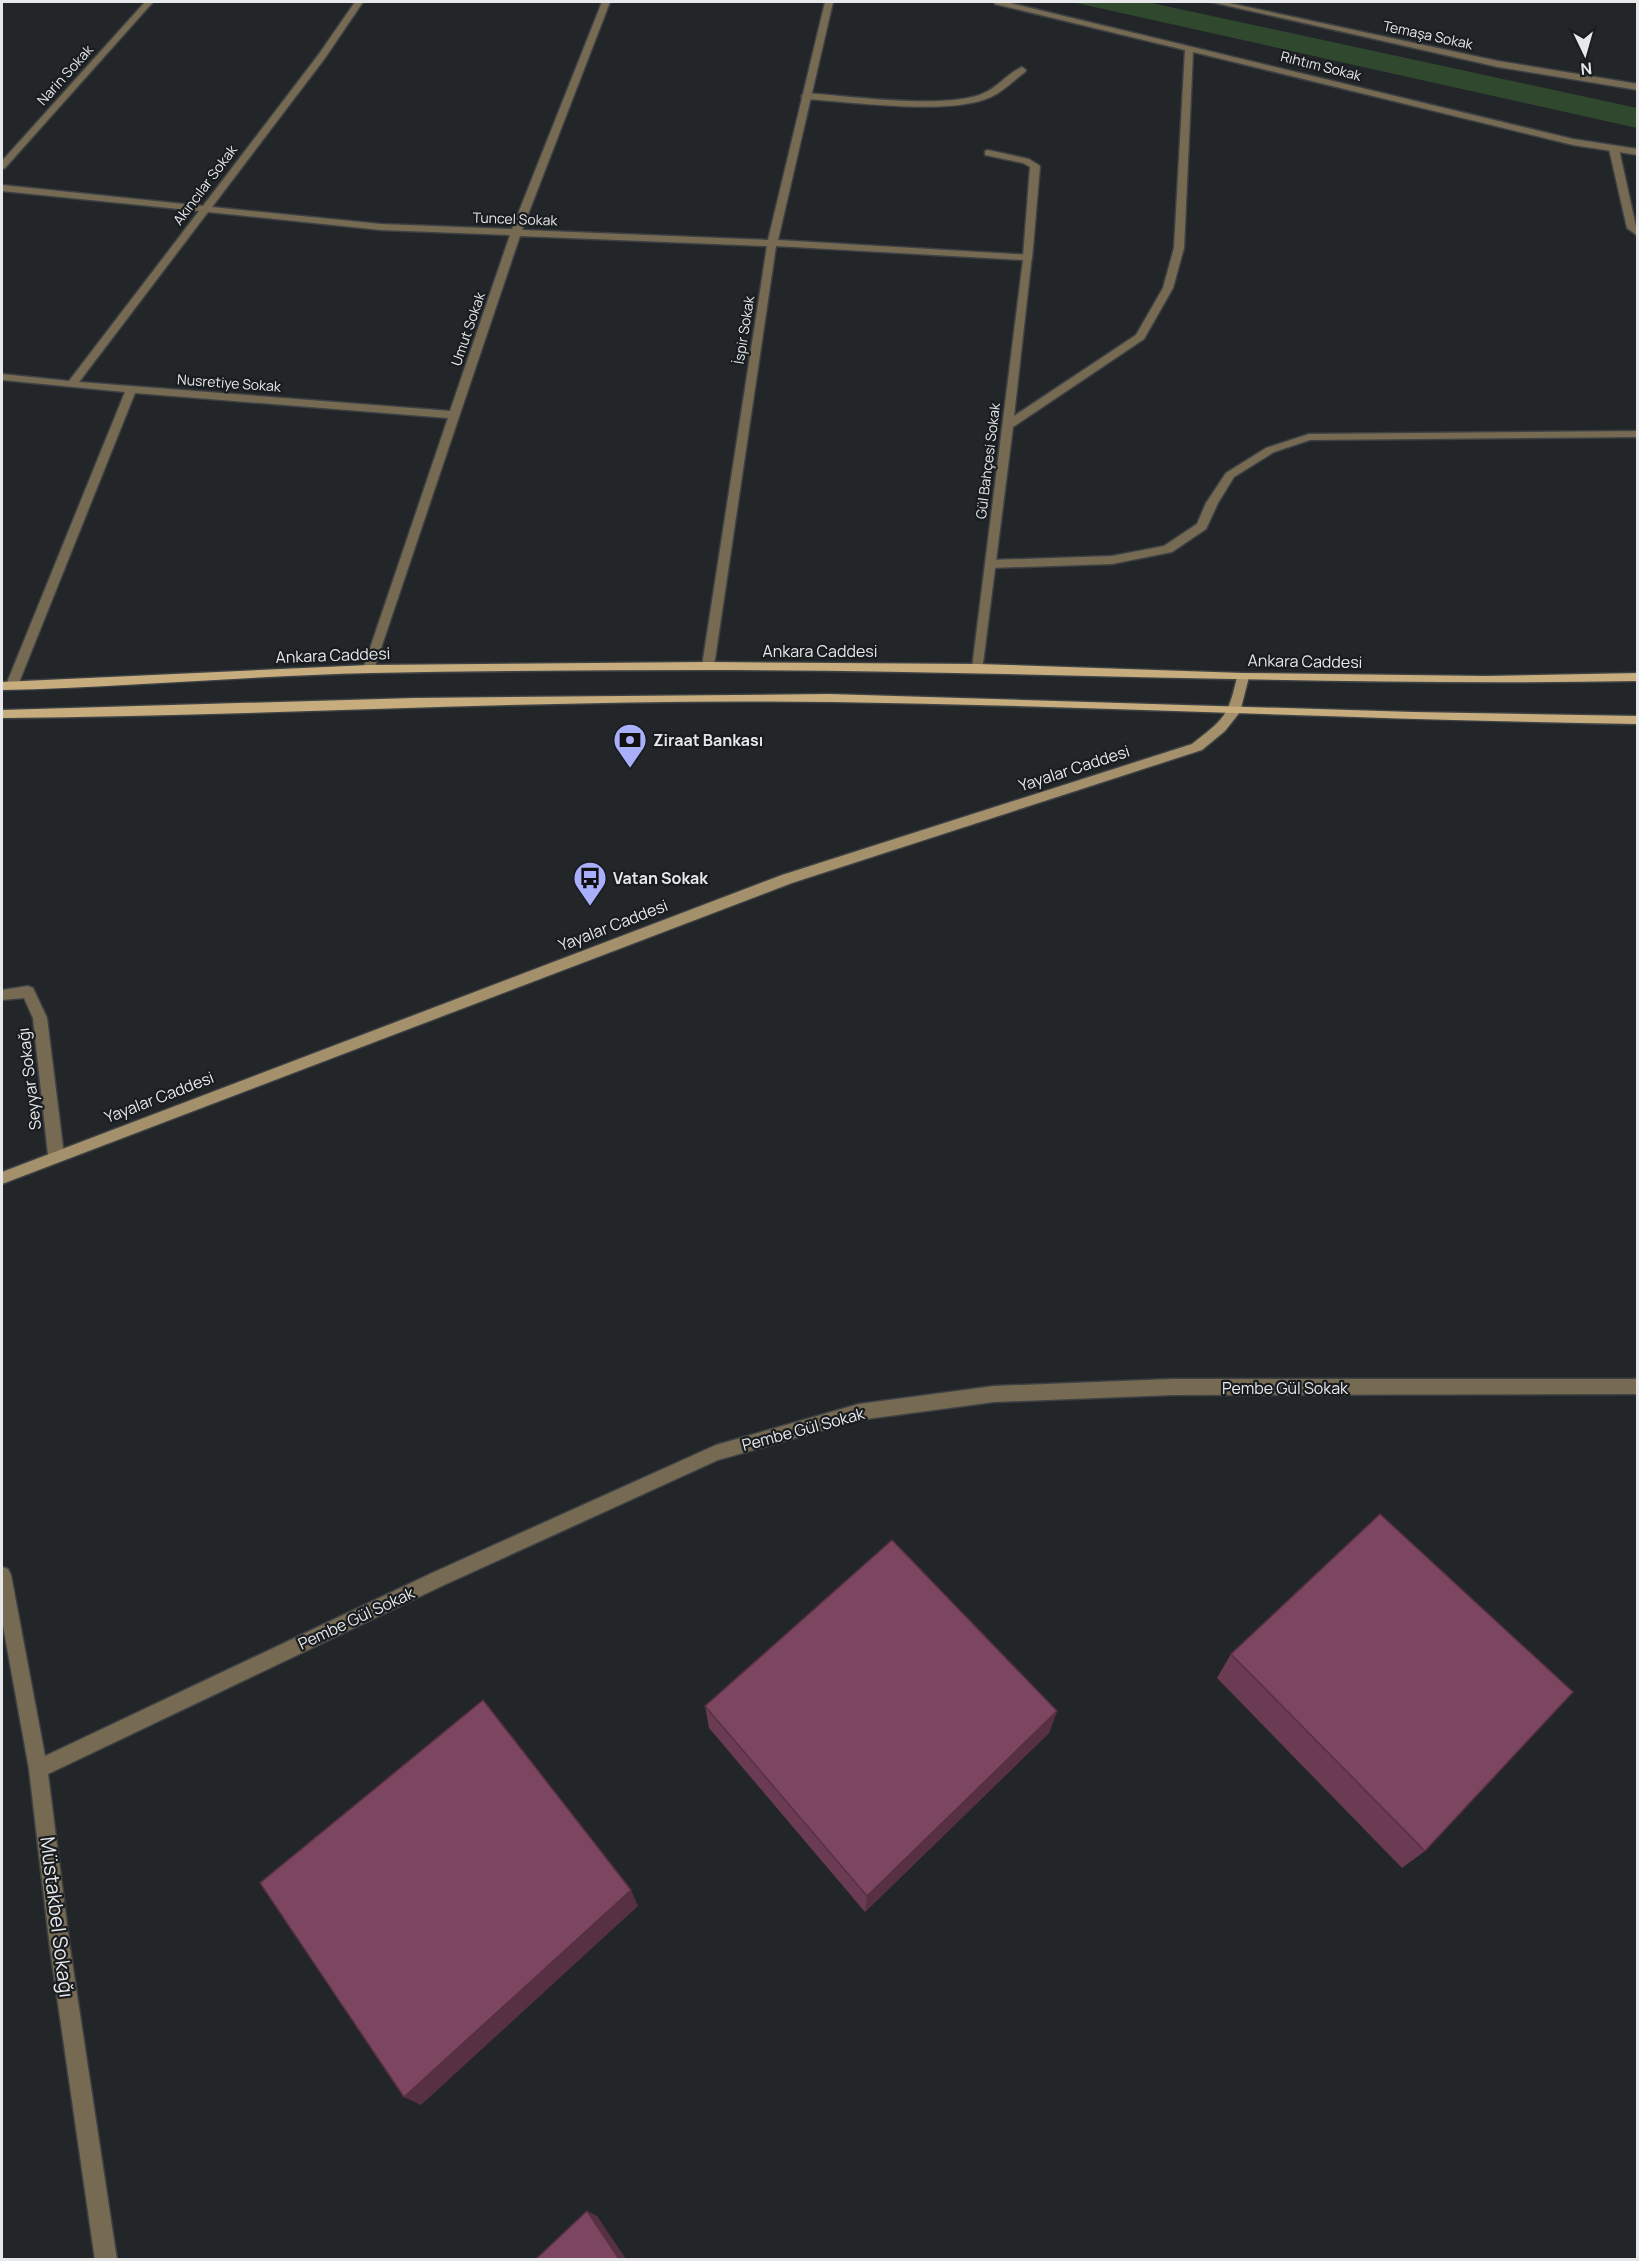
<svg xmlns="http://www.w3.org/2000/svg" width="1639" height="2261" font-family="Manrope,sans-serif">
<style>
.green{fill:#30482e}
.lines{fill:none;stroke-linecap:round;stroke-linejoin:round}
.lane-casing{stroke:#3d4144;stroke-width:3}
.street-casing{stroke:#3d4144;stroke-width:3}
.secondary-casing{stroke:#3d4144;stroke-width:3}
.primary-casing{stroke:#3d4144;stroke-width:3}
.lane{fill:#766a52;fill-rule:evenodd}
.street{fill:#766a52;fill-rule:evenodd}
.secondary{fill:#a4906a;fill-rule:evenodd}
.primary{fill:#c7ad7d;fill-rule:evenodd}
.wall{fill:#6b3b53}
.shaded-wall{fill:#573043}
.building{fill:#7c4560;stroke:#573043;stroke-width:1.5}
.labels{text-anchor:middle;stroke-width:4.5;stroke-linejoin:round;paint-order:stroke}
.far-street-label{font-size:14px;fill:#e6e8ea;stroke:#191d20}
.street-label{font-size:16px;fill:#e6e8ea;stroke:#191d20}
.poi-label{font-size:16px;font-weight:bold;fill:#e6e8ea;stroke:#191d20;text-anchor:start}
.near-street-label{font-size:20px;fill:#e6e8ea;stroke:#191d20}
</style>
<rect width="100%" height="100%" fill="#222629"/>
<!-- green -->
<path class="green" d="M1072 2H1147L1637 108V128Z"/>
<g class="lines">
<!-- lane casing -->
<g class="lane-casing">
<path id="lane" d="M1022 67 1026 70 1025 72C1014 80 1004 91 991 97 950 116 853 102 806 99L801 96 806 93C849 96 947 110 984 93 998 87 1008 73 1022 67Z
M1614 146 1619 149 1638 236 1627 228 1609 149Z
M988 150 1029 159 1040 166 1032 259 1023 257 1030 167 1023 163 985 155V151Z
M1638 431V437L1310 440 1274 452 1234 477 1218 503 1206 529 1172 552 1112 564 991 568 985 564 991 560 1112 556 1164 546 1197 524 1206 503 1226 473 1266 448 1309 434Z"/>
</g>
<!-- street casing -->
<g class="street-casing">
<path id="street" d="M145 2H153L5 168 2 169V161Z
M355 2H363L325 58 212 207 381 224 512 229 602 2H610L522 230 768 240 825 2H833L778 240 1032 255 1014 416 1136 335 1163 288 1174 248 1185 50 995 4 994 2H1006L1573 139 1638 149V155L1573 145 1193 52 1184 248 1173 288 1144 339 1013 427 982 671H974L972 668 1023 260 776 246 714 666 708 670 702 666 767 246 520 236 373 672 369 673 363 669 448 418 135 393 18 685 12 689 8 688 6 685 125 392 2 380V374L69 381 199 211 2 191V185L203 206 319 54ZM208 212 381 230 510 235 450 411 79 382Z
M1211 2H1224L1498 61 1638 84V90L1498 67Z
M28 986 33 988 47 1018 64 1155 61 1159 56 1161 51 1159 48 1155 33 1018 24 998 2 1000V990Z
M1172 1379H1638V1394L1172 1395 994 1402 859 1420 718 1460 444 1585 48 1774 70 1948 117 2260H95L50 1948 29 1769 2 1620V1567L8 1569 11 1575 45 1756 432 1573 716 1445 859 1404 994 1386Z"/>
</g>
<!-- secondary casing -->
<g class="secondary-casing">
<path id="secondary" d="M1243 673 1249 677 1240 712 1225 731 1202 750 792 883 2 1184V1172L782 875 1192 744C1224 719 1228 717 1237 677Z"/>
</g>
<!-- primary casing -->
<g class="primary-casing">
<path id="primary" d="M708 662 978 664 1243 673 1486 676 1638 673V681C1328 687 1018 670 708 670 596 670 483 671 371 673 248 676 125 687 2 690V682L369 665Z
M829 694 1413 712 1638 716V724C1369 720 1101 706 832 702 555 698 278 716 2 718V710L415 698Z"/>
</g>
<!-- lane -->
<use href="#lane" class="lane"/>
<!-- street -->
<use href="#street" class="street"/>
<!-- secondary -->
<use href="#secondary" class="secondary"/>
<!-- primary -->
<use href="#primary" class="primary"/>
</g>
<!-- wall -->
<path class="wall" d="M1231 1654 1425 1851 1402 1868 1217 1678Z
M705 1706 1057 1711 1049 1733 865 1912 709 1728Z"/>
<!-- shaded-wall -->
<path class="shaded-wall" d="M1057 1711 1049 1733 865 1912 867 1896Z
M631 1890 638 1906 421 2105 404 2097Z
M587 2211 597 2216 626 2259H619Z"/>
<!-- building -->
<path class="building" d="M1380 1514 1573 1692 1425 1851 1231 1654Z
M892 1540 1057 1711 867 1896 705 1706Z
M483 1700 631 1890 404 2097 260 1883Z
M587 2211 619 2259H536Z"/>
<!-- icons -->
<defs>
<g id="bank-pin" transform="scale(1.725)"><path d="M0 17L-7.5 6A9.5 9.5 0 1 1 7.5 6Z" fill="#aaaffb" stroke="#191d20"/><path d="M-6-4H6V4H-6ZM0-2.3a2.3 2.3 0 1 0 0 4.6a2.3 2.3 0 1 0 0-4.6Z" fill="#111"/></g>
<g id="bus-pin" transform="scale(1.725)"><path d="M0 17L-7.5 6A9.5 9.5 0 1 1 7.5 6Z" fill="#aaaffb" stroke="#191d20"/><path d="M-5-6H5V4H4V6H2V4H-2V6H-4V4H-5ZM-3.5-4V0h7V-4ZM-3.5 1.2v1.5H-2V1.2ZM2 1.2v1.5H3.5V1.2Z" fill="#111"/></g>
</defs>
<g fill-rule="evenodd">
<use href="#bank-pin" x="630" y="740"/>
<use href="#bus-pin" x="590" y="878"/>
</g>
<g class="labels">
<!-- far-street labels -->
<g class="far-street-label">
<text transform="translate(1428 35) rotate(12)" y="5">Temaşa Sokak</text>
<text transform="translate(1321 66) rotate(14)" y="5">Rıhtım Sokak</text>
<text transform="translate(65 75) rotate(-48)" y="5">Narin Sokak</text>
<text transform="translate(205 185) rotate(-53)" y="5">Akıncılar Sokak</text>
<text transform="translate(515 219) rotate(2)" y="5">Tuncel Sokak</text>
<text transform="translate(468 329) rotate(-71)" y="5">Umut Sokak</text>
<text transform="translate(744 330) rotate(-81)" y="5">İspir Sokak</text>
<text transform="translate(229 383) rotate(4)" y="5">Nusretiye Sokak</text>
<text transform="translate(988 461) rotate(-83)" y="5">Gül Bahçesi Sokak</text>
</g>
<!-- street labels -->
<g class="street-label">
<text x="820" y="657">Ankara Caddesi</text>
<text transform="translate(333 655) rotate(-2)" y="6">Ankara Caddesi</text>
<text transform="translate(1305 661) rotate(1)" y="6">Ankara Caddesi</text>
<text transform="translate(1074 768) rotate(-18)" y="6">Yayalar Caddesi</text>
<text transform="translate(613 925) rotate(-21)" y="6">Yayalar Caddesi</text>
<text transform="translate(29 1079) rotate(-97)" y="6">Seyyar Sokağı</text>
<text transform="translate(159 1097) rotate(-21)" y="6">Yayalar Caddesi</text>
<text x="1285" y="1394">Pembe Gül Sokak</text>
<text transform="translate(803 1429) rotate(-15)" y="6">Pembe Gül Sokak</text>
<text transform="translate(356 1618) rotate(-25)" y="6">Pembe Gül Sokak</text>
</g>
<!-- poi labels -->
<g class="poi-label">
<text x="653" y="746">Ziraat Bankası</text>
<text x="613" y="884">Vatan Sokak</text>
</g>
<!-- near-street labels -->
<g class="near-street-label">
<text transform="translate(57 1917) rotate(83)" y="7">Müstakbel Sokağı</text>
</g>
</g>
<!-- border -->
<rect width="1639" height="2261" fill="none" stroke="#e6e8ea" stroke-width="6"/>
<!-- north arrow -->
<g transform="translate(1585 54) rotate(175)" stroke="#191d20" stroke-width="4.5" paint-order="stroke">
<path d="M0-4.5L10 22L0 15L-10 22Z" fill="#e6e8ea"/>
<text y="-9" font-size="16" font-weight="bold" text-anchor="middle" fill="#e6e8ea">N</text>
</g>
</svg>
